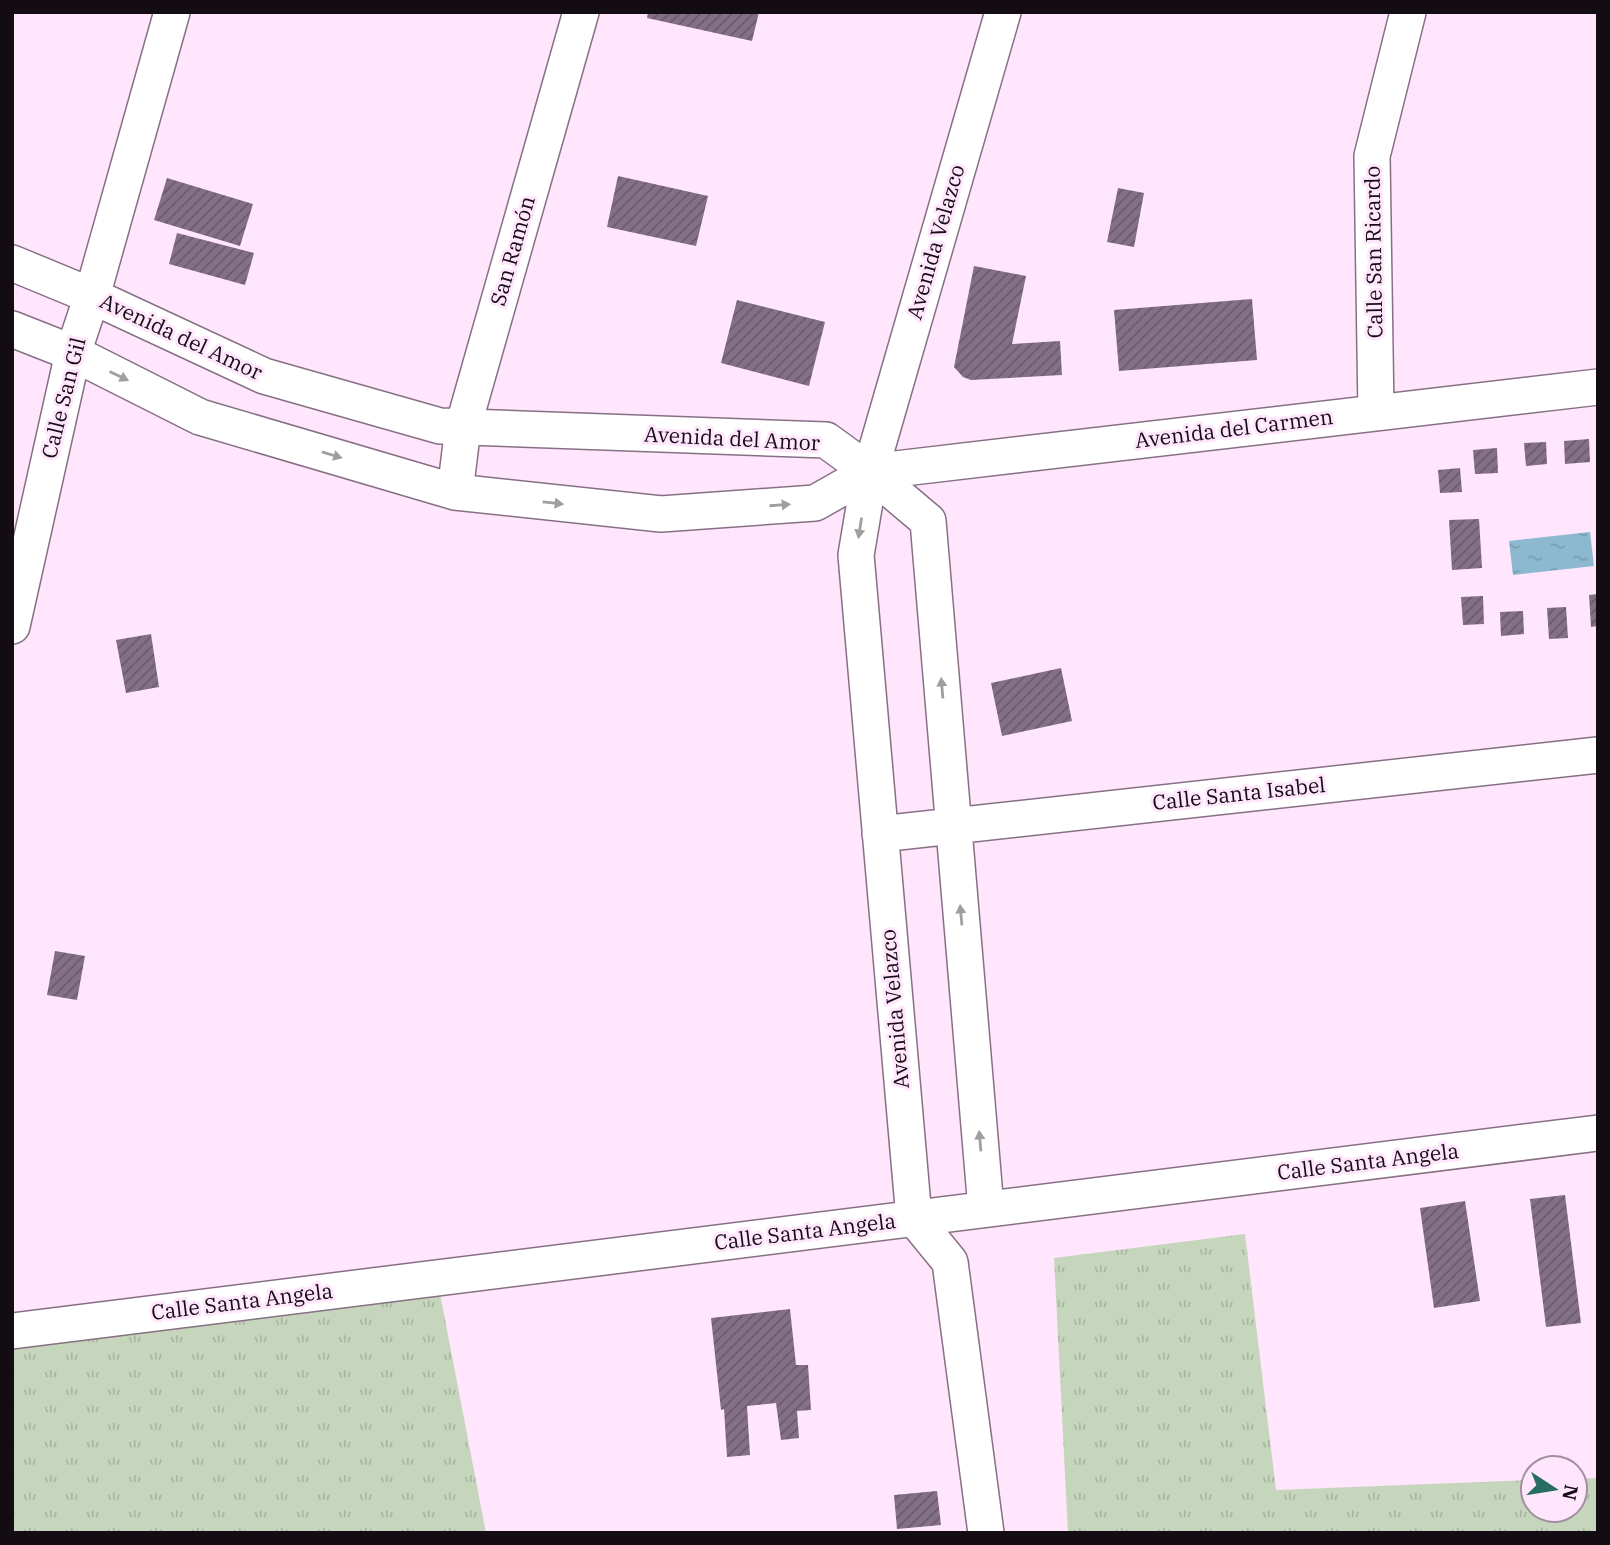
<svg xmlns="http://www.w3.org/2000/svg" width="1610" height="1545" font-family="'IBM Plex Serif',serif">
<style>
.grass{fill:url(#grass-tufts)}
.water{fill:url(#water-ripples)}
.building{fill:url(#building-hatch)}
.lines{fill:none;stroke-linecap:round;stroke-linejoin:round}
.minor-casing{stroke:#867084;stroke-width:38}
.minor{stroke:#fff;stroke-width:35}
.oneway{fill:#a19ea1}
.labels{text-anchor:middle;stroke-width:6;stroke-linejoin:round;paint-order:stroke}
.street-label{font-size:21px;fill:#140c13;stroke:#ffe6fc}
</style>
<defs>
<pattern id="grass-tufts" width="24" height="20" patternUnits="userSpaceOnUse" patternTransform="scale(1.75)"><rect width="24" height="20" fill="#c6d6bc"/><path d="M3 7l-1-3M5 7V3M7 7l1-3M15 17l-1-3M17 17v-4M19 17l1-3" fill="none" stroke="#a9b6a1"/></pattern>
<pattern id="water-ripples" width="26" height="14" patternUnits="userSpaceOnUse" patternTransform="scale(1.75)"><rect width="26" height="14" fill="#8cb9cf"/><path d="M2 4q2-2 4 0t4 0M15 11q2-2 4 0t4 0" fill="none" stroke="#789eb1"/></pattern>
<pattern id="building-hatch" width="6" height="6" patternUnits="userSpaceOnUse" patternTransform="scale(1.75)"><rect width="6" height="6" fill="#837086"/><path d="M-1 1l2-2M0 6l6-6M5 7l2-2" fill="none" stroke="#6a5a6c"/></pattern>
</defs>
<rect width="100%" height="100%" fill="#ffe6fc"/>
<!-- grass -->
<path class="grass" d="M1245 1234 1276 1490 1533 1480V1510H1575V1479L1598 1478V1533H1068L1054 1258Z
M437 1278 486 1533H12V1343Z"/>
<!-- water -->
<path class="water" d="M1590 532 1594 566 1513 575 1509 541Z"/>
<!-- building -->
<path class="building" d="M648 12H759L752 41 647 18Z
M618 176 708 196 696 246 607 227Z
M167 178 253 204 240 246 154 220Z
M1118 188 1144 193 1134 247 1107 242Z
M177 233 254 253 245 285 169 264Z
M974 266 1026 276 1012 344 1060 341 1062 375 971 380 963 377 954 367Z
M1252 299 1257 360 1119 371 1114 310Z
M737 300 825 322 809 386 721 363Z
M1589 439 1590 462 1565 464 1564 441Z
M1546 442 1547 464 1526 466 1524 443Z
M1497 448 1498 473 1475 474 1473 450Z
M1460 468 1462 492 1440 493 1438 470Z
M1479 519 1482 568 1452 570 1449 520Z
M1598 594V626L1591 627 1589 595Z
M1483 596 1484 624 1463 625 1461 597Z
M1566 607 1568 638 1549 639 1547 608Z
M1523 611 1524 634 1501 636 1500 612Z
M151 634 159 687 126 693 116 640Z
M1061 668 1072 721 1002 736 991 683Z
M55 951 85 956 77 1000 47 995Z
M1565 1195 1581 1323 1546 1327 1530 1199Z
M1465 1201 1480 1301 1434 1308 1420 1208Z
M790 1309 796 1365H808L811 1410 797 1411 799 1438 781 1440 776 1403 747 1406 750 1455 727 1457 724 1409 721 1410 711 1318Z
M937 1491 941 1525 897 1529 894 1495Z"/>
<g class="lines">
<!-- minor casing -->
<g class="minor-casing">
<path id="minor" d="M1003 12 870 472 1598 387
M12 263 92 296 264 376 440 426 826 440 870 472 815 503 661 514 455 492 200 417 73 353 12 329
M1376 413 1372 156 1408 12
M455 492 463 427 581 12
M12 626 73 353 92 296 172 12
M880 834 1598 755
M986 1209 928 521 870 472 856 555 914 1218 950 1262 986 1533
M12 1331 1598 1133"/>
</g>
<!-- minor -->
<use href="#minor" class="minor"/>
</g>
<!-- one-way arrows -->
<defs><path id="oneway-solid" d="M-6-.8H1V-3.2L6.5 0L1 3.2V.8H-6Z" transform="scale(1.75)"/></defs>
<g class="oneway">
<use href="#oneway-solid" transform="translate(119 376) rotate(26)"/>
<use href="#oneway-solid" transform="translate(332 455) rotate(17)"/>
<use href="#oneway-solid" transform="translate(553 503) rotate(6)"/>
<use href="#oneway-solid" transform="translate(780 505) rotate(-4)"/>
<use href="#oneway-solid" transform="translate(860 528) rotate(99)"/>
<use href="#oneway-solid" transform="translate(942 688) rotate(-95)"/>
<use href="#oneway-solid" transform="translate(961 915) rotate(-95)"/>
<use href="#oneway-solid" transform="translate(980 1141) rotate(-95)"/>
</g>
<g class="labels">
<!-- street labels -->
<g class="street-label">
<text transform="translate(936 242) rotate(-74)" y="7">Avenida Velazco</text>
<text transform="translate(513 251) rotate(-74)" y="7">San Ramón</text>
<text transform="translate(1374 252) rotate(-91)" y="7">Calle San Ricardo</text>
<text transform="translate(181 337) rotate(25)" y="7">Avenida del Amor</text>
<text transform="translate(64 398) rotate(-76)" y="7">Calle San Gil</text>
<text transform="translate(1234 429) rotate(-7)" y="7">Avenida del Carmen</text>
<text transform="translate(732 439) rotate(3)" y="7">Avenida del Amor</text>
<text transform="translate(1239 794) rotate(-6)" y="7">Calle Santa Isabel</text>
<text transform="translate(895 1009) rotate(-95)" y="7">Avenida Velazco</text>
<text transform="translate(1368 1162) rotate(-7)" y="7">Calle Santa Angela</text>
<text transform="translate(805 1232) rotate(-7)" y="7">Calle Santa Angela</text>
<text transform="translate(242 1302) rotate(-7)" y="7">Calle Santa Angela</text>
</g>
</g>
<!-- border -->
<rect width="1610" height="1545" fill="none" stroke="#140c13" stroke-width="28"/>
<!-- north arrow -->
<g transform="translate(1554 1489) rotate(102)"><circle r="33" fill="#ffe6fc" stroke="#a18f9f" stroke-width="2"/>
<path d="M0-5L12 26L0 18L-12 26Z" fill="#286d61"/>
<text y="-10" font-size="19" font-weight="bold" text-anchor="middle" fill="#140c13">N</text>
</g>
</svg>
